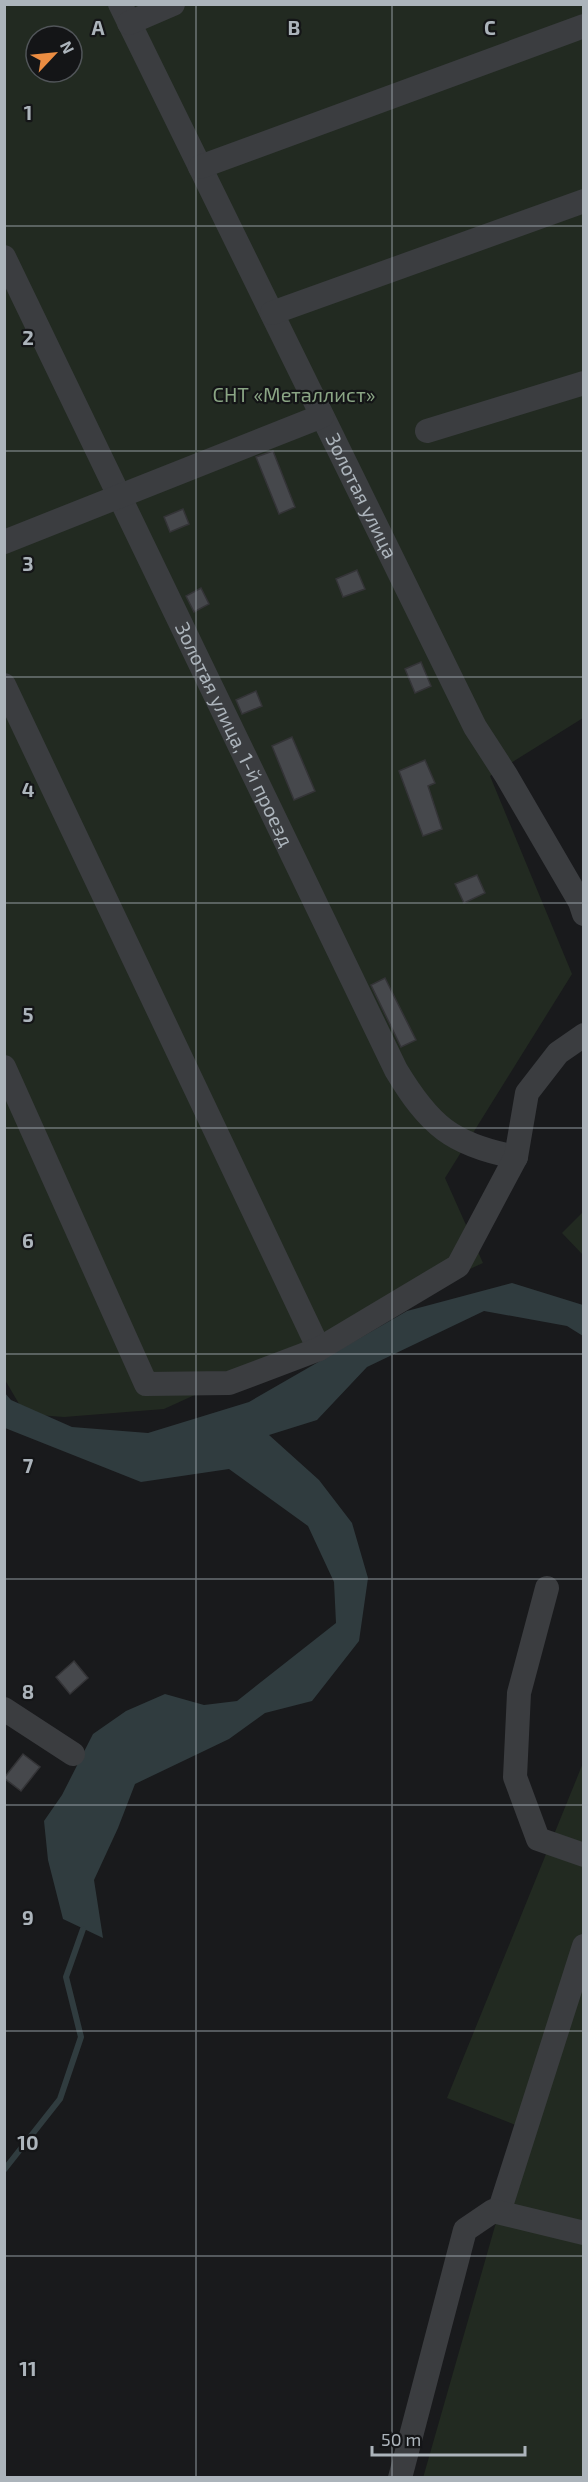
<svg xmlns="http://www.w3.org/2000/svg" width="588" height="2482" font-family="'Exo 2',sans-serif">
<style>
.green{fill:#222a21;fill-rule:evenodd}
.water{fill:#303c3f}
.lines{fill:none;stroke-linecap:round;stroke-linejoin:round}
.stream{stroke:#303c3f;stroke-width:6}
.building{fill:#46484c;stroke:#343437;stroke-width:1.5}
.minor{stroke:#3b3d40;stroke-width:24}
.grid{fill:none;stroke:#acb4bb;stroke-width:1.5;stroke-opacity:0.55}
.labels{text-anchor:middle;stroke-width:4.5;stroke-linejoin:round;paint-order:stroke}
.park-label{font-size:20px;fill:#8aa584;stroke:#141517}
.street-label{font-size:20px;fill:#acb4bb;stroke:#141517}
.grid-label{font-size:20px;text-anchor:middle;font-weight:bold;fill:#acb4bb;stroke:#141517;stroke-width:4.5;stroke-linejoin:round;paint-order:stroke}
</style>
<rect width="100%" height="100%" fill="#191a1c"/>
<!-- green -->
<path class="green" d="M5 5H583V718L490 776 572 974 445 1178 483 1263 164 1409 64 1417 25 1414 5 1380ZM36 36H72V72H36Z
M583 1212V1255L562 1233Z
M583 1763V2477L423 2478 523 2128 447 2098Z"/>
<!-- water -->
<path class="water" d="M512 1283 583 1305V1336L567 1326 484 1311 367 1367 317 1420 269 1435 319 1480 352 1523 368 1578 359 1641 312 1701 265 1713 229 1739 135 1784 118 1828 94 1880 103 1938 63 1919 48 1860 44 1821 62 1795 93 1734 126 1711 165 1694 204 1705 237 1701 336 1623 334 1582 308 1526 229 1469 141 1482 5 1428 4 1392 11 1400 72 1427 148 1433 249 1402 407 1311Z"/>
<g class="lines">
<!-- stream -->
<path class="stream" d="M4 2170 60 2099 81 2037 66 1977 83 1929"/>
</g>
<!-- building -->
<path class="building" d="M273 451 295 507 279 514 256 457Z
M183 509 189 524 170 532 164 517Z
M357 570 365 589 343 597 336 579Z
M201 588 209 604 194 612 186 596Z
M421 662 431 686 415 693 405 669Z
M256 691 262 706 242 714 236 700Z
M292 737 315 791 294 800 272 746Z
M425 760 435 783 428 786 442 829 423 836 399 771Z
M477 875 485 893 464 903 455 884Z
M385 978 416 1040 401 1047 371 985Z
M74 1661 88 1678 70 1694 56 1677Z
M23 1754 40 1767 21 1791 4 1778Z"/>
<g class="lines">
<!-- minor -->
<g class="minor">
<path id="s1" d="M120 4 475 727 506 775 580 902 584 914"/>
<path d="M129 23 173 4"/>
<path d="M200 167 584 26"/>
<path id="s2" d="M4 257 396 1070C429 1125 452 1145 516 1157"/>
<path d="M272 313 584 201"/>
<path d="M427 431 584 383"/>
<path d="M4 542 322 416"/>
<path d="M4 685 319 1349"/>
<path d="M4 1067 146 1384 229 1383 319 1349 458 1266 516 1157 527 1093 558 1053 584 1035"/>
<path d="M547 1588 519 1693 515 1777 538 1839 584 1855"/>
<path d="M4 1709 73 1754"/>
<path d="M499 2212 584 1946"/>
<path d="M400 2478 465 2230 493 2211 584 2233"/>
</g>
</g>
<!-- grid -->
<path class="grid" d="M196 4V2478M392 4V2478M4 226H584M4 451H584M4 677H584M4 903H584M4 1128H584M4 1354H584M4 1579H584M4 1805H584M4 2031H584M4 2256H584"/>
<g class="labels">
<!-- park labels -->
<g class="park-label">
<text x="294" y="402">СНТ «Металлист»</text>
</g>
<!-- street labels -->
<g class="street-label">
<text dy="7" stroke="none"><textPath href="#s1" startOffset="548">Золотая улица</textPath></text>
<text dy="7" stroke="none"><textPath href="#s2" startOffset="530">Золотая улица, 1-й проезд</textPath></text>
</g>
</g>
<g class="grid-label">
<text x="98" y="35">A</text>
<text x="294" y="35">B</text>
<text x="490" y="35">C</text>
<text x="28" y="120">1</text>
<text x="28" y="345">2</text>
<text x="28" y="571">3</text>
<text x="28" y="797">4</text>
<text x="28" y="1022">5</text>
<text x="28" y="1248">6</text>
<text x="28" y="1473">7</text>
<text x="28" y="1699">8</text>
<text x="28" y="1925">9</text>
<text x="28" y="2150">10</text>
<text x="28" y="2376">11</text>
</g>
<!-- border -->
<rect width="588" height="2482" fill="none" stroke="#acb4bb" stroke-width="12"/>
<!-- north arrow -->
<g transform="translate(54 54) rotate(64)"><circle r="28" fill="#141517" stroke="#515559" stroke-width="1.5"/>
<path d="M0-4.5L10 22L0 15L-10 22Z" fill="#eb8d42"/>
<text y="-9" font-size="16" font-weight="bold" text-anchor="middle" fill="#acb4bb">N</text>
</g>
<!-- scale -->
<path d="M372 2446v9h153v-9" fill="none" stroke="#acb4bb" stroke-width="3"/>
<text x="381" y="2446" font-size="18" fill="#acb4bb" stroke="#141517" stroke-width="4.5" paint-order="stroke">50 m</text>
</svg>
